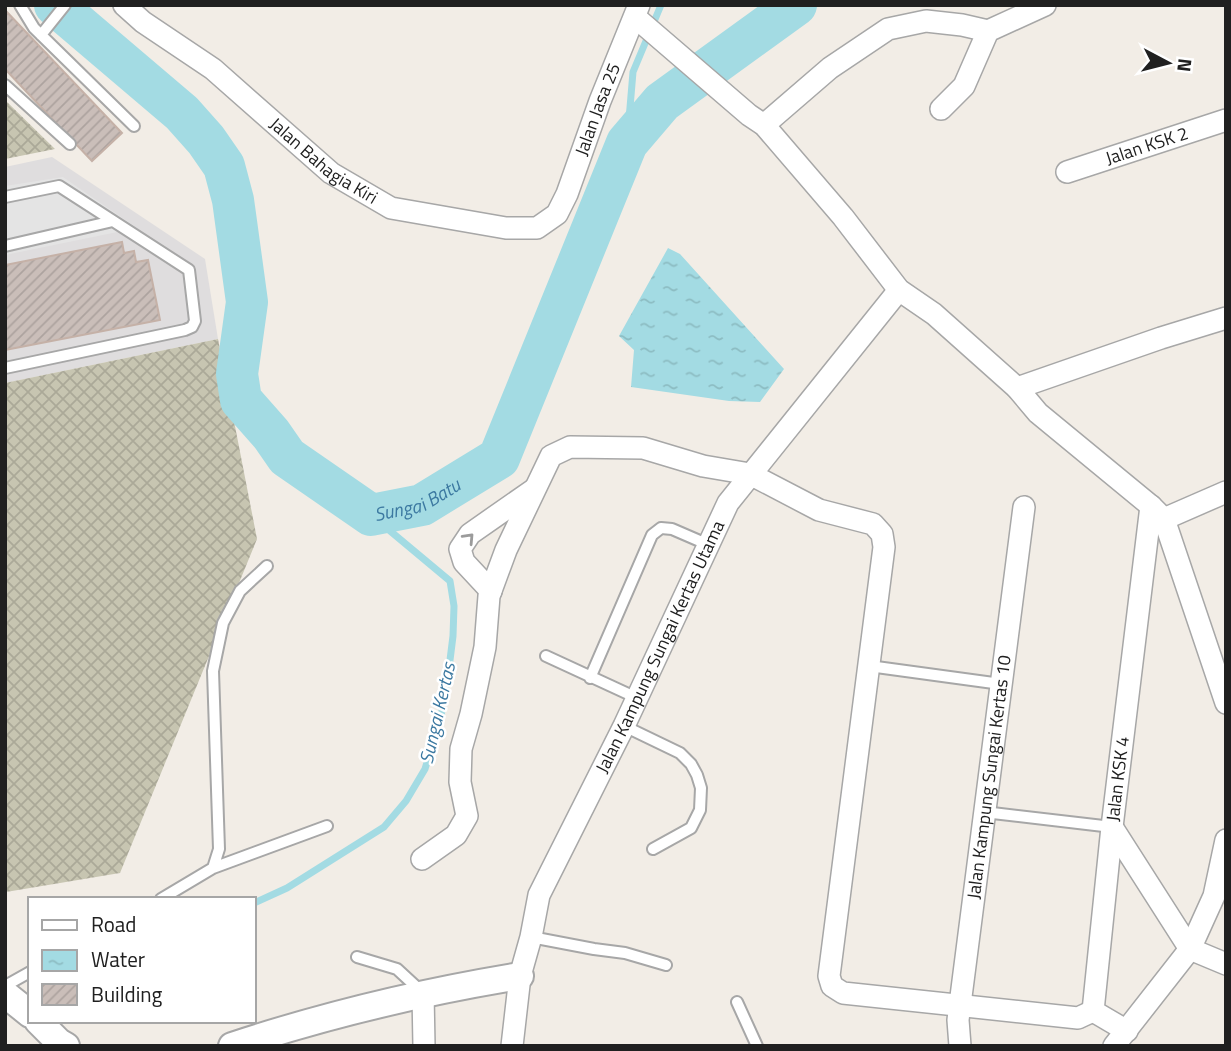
<svg xmlns="http://www.w3.org/2000/svg" width="1231" height="1051" font-family="'Titillium Web',sans-serif">
<style>
.residential{fill:#dfddde}
.construction{fill:url(#construction-cross-hatch)}
.parking{fill:#e4e4e4}
.water{fill:url(#water-ripples)}
.lines{fill:none;stroke-linecap:round;stroke-linejoin:round}
.stream{stroke:#a3dbe3;stroke-width:7}
.river{stroke:#a3dbe3;stroke-width:42}
.building{fill:url(#building-hatch);stroke:#c5b1a7;stroke-width:2}
.service-casing{stroke:#a7a7a7;stroke-width:14}
.minor-casing{stroke:#a7a7a7;stroke-width:24}
.tertiary-casing{stroke:#a7a7a7;stroke-width:30}
.service{stroke:#fff;stroke-width:10}
.minor{stroke:#fff;stroke-width:21}
.tertiary{stroke:#fff;stroke-width:26}
.oneway{stroke:#9b9b9b}
.labels{text-anchor:middle;stroke-width:5;stroke-linejoin:round;paint-order:stroke}
.street-label{font-size:18px;fill:#202020;stroke:#fff}
.water-label{font-size:19px;font-style:italic;fill:#3c79a1;stroke:#fff}
</style>
<defs>
<pattern id="construction-cross-hatch" width="8" height="8" patternUnits="userSpaceOnUse" patternTransform="scale(1.75)"><rect width="8" height="8" fill="#c7c5b1"/><path d="M0 0l8 8M0 8l8-8" fill="none" stroke="#aba998"/></pattern>
<pattern id="water-ripples" width="26" height="14" patternUnits="userSpaceOnUse" patternTransform="scale(1.75)"><rect width="26" height="14" fill="#a3dbe3"/><path d="M2 4q2-2 4 0t4 0M15 11q2-2 4 0t4 0" fill="none" stroke="#8cbcc2"/></pattern>
<pattern id="building-hatch" width="6" height="6" patternUnits="userSpaceOnUse" patternTransform="scale(1.75)"><rect width="6" height="6" fill="#cabeb9"/><path d="M-1 1l2-2M0 6l6-6M5 7l2-2" fill="none" stroke="#ada39f"/></pattern>
</defs>
<rect width="100%" height="100%" fill="#f2ede6"/>
<!-- residential -->
<path class="residential" d="M52 157 205 259 218 339 5 383V167Z"/>
<!-- construction -->
<path class="construction" d="M5 100 55 149 5 159Z
M218 339 257 539 120 873 6 892 5 383Z"/>
<!-- parking -->
<path class="parking" d="M63 177 137 228 5 255V186Z"/>
<!-- water -->
<path class="water" d="M668 248 680 254 784 369 760 402 729 401 631 387 634 350 619 336Z"/>
<g class="lines">
<!-- stream -->
<path class="stream" d="M627 143 633 72 661 5
M254 903 287 888 384 827 406 801 425 769 441 716 448 676 453 636 454 606 450 581 371 515"/>
<!-- river -->
<path class="river" id="s1" d="M55 5 182 113 206 140 224 166 233 200 247 302 237 374 241 400 271 434 287 457 371 515 422 505 499 458 627 143 662 102 796 5"/>
</g>
<!-- building -->
<path class="building" d="M5 10 122 133 92 161 5 69Z
M122 242 124 253 134 251 136 262 148 260 160 320 5 350V265Z"/>
<g class="lines">
<!-- service casing -->
<g class="service-casing">
<path id="service" d="M20 5 34 28 134 126
M41 35 65 5
M5 85 70 144
M5 197 59 186 189 270 195 321 192 327 185 330 5 368
M5 246 113 221
M546 656 637 698
M869 666 1001 684
M590 678 652 535 661 528 672 529 709 545
M624 726 680 753 691 764 697 775 701 788 700 810 691 828 653 849
M984 812 1112 827
M213 868 327 826
M161 899 213 868 219 849 213 671 223 623 240 591 267 566
M531 937 594 949 625 953 666 965
M357 957 397 969 423 993
M5 986 30 972
M737 1002 757 1046"/>
</g>
<!-- minor casing -->
<g class="minor-casing">
<g id="minor">
<path id="s2" d="M124 5 143 22 213 69 331 173 391 208 506 228H537L557 214 567 194 600 101 639 5"/>
<path d="M635 17 749 115 764 125 843 217 899 290 934 314 1017 388 1038 413 1151 506 1164 519 1226 703"/>
<path d="M941 109 964 86 988 31 1045 5"/>
<path d="M764 125 830 68 888 29 926 21 962 25 988 31"/>
<path id="s3" d="M1067 172 1226 120"/>
<path d="M1017 388 1161 338 1226 318"/>
<path d="M1164 519 1226 492"/>
<path d="M491 591 464 562 460 549 470 534 533 490"/>
<path d="M1112 827 1190 949"/>
<path d="M422 859 456 835 467 816 460 782 461 749 471 714 485 647 489 596 506 550 551 456 570 447 643 448 703 466 750 474 819 510 873 524 882 534 884 547 829 976 832 986 843 993 1078 1018 1093 1011"/>
<path d="M1190 949 1226 964"/>
<path d="M423 993 424 1046"/>
<path id="s4" d="M1127 1031 1093 1011 1112 827 1151 506"/>
<path id="s5" d="M512 1046 520 976 531 937 539 895 624 726 728 503 899 290"/>
<path id="s6" d="M960 1046 958 1020 1024 507"/>
<path d="M1114 1046 1190 949 1214 896 1226 840"/>
</g>
</g>
<!-- tertiary casing -->
<g class="tertiary-casing">
<path id="tertiary" d="M5 994 30 1014
M38 1021 59 1042 66 1046
M232 1046C326 1015 422 992 520 976"/>
</g>
<!-- service -->
<use href="#service" class="service"/>
<!-- minor -->
<use href="#minor" class="minor"/>
<!-- tertiary -->
<use href="#tertiary" class="tertiary"/>
</g>
<!-- one-way arrows -->
<defs><path id="oneway-chevron" d="M-2-3.5L2.5 0L-2 3.5" fill="none" stroke-width="1.6" stroke-linecap="round" stroke-linejoin="round" transform="scale(1.75)"/></defs>
<use class="oneway" href="#oneway-chevron" transform="translate(469 538) rotate(-47)"/>
<g class="labels">
<!-- street labels -->
<g class="street-label">
<text dy="6" stroke="none"><textPath href="#s2" startOffset="621">Jalan Jasa 25</textPath></text>
<text dy="6" stroke="none"><textPath href="#s3" startOffset="84">Jalan KSK 2</textPath></text>
<text dy="6" stroke="none"><textPath href="#s2" startOffset="254">Jalan Bahagia Kiri</textPath></text>
<text dy="6" stroke="none"><textPath href="#s5" startOffset="430">Jalan Kampung Sungai Kertas Utama</textPath></text>
<text dy="6" stroke="none"><textPath href="#s6" startOffset="271">Jalan Kampung Sungai Kertas 10</textPath></text>
<text dy="6" stroke="none"><textPath href="#s4" startOffset="273">Jalan KSK 4</textPath></text>
</g>
<!-- water labels -->
<g class="water-label">
<text dy="7" stroke="none"><textPath href="#s1" startOffset="696">Sungai Batu</textPath></text>
<text transform="translate(437 713) rotate(-77)" y="7">Sungai Kertas</text>
</g>
</g>
<!-- border -->
<rect width="1231" height="1051" fill="none" stroke="#202020" stroke-width="14"/>
<!-- legend -->
<rect x="28" y="897" width="228" height="126" fill="#ffffff" stroke="#a6a6a6" stroke-width="2"/>
<rect x="42" y="920" width="35" height="10" fill="#ffffff" stroke="#a6a6a6" stroke-width="2"/>
<text x="91" y="932" font-size="21" fill="#202020">Road</text>
<rect x="42" y="950" width="35" height="21" fill="url(#water-ripples)" stroke="#a6a6a6" stroke-width="2"/>
<text x="91" y="967" font-size="21" fill="#202020">Water</text>
<rect x="42" y="984" width="35" height="21" fill="url(#building-hatch)" stroke="#a6a6a6" stroke-width="2"/>
<text x="91" y="1002" font-size="21" fill="#202020">Building</text>
<!-- north arrow -->
<g transform="translate(1168 63) rotate(97)" stroke="#ffffff" stroke-width="5" paint-order="stroke">
<path d="M0-5L12 26L0 18L-12 26Z" fill="#202020"/>
<text y="-10" font-size="19" font-weight="bold" text-anchor="middle" fill="#202020">N</text>
</g>
</svg>
